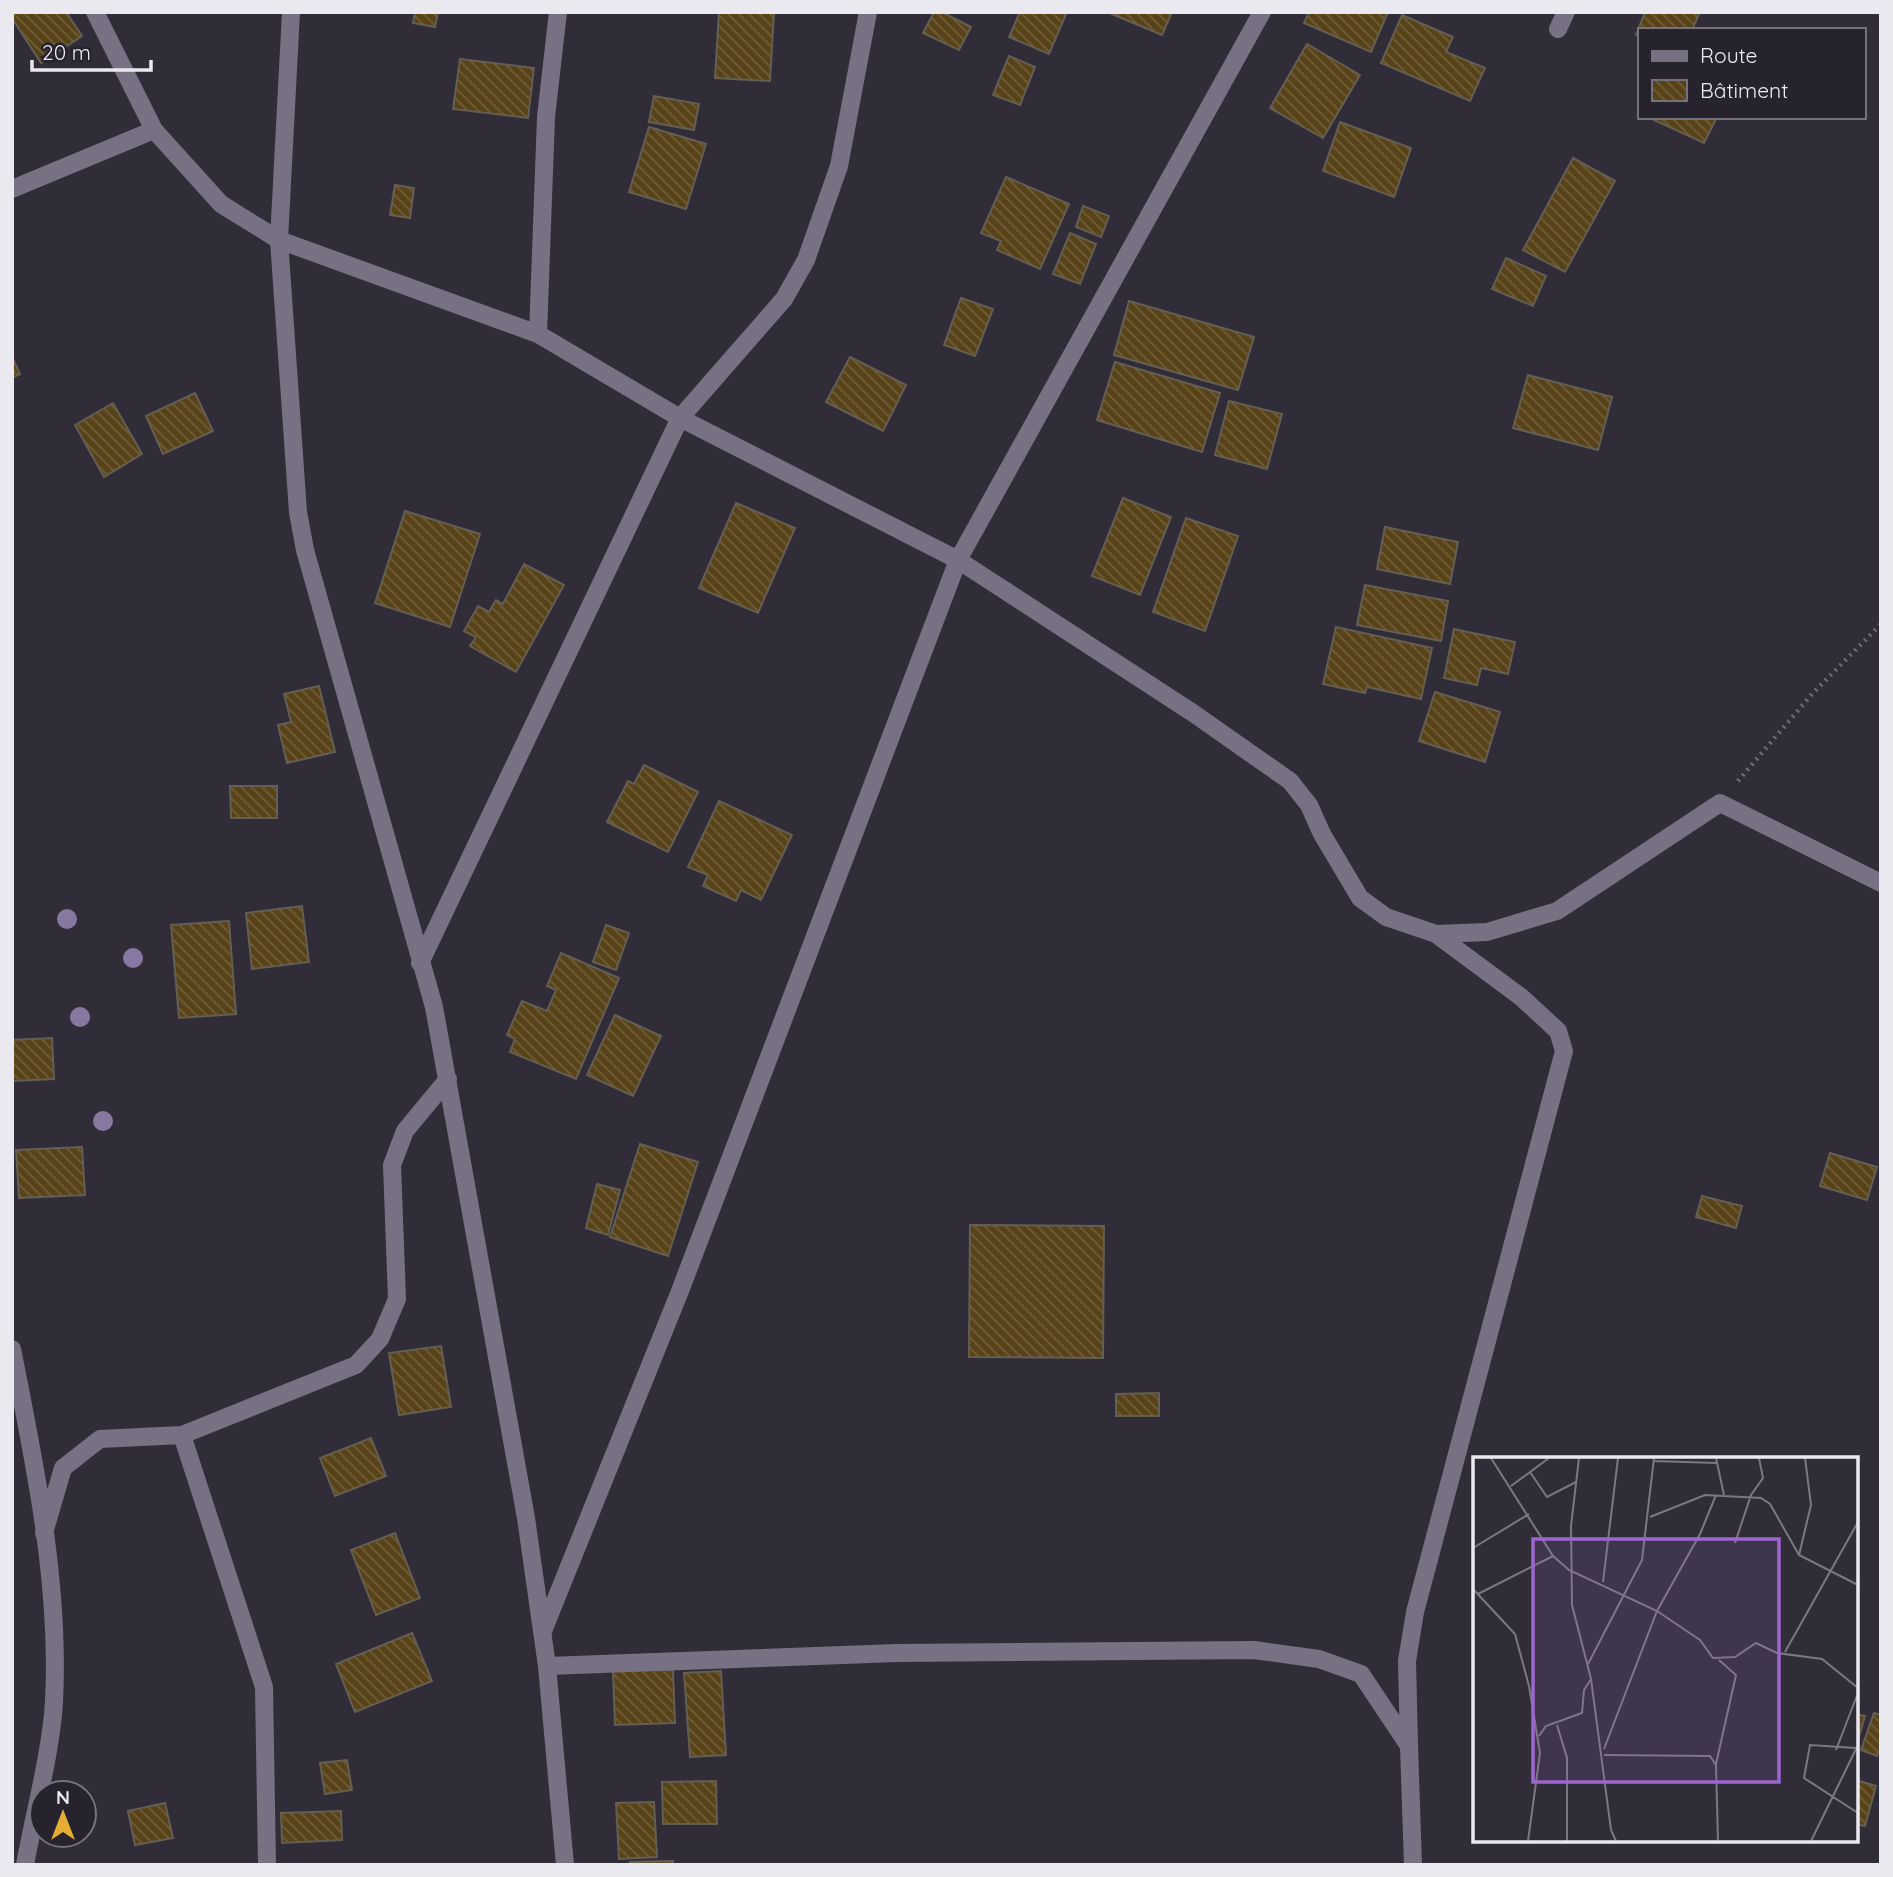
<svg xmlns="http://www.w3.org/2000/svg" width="1893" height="1877" font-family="Quicksand,sans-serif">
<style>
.building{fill:url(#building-back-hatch);stroke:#645e53;stroke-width:2}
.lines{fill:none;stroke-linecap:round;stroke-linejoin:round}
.path{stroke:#706d76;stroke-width:4.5;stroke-dasharray:2 5;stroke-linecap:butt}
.minor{stroke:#787184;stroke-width:18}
.tree{fill:#8778a2}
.inset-road{fill:none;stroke:#7b7882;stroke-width:2}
.view{fill:#9d65ce;fill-opacity:0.15;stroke:#9d65ce;stroke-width:3.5}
.inset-edge{fill:none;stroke:#ebe9f0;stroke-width:3.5}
</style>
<defs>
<pattern id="building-back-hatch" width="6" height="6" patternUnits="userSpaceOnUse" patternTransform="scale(1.75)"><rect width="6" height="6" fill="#584318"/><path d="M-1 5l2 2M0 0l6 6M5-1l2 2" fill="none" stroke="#705e3a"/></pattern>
</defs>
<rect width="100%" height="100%" fill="#312d38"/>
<!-- building -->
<path class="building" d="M12 12H66L82 36 41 63 12 18Z
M415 12H438L435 27 413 23Z
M719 12H774L770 81 715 78Z
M934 12H942L971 27 959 50 923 33Z
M1020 12H1067L1049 54 1009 37Z
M1107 12H1172L1162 35Z
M1309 12H1388L1371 52 1304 23Z
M1645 12H1700L1692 30H1639V36L1636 35Z
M1402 15 1453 37 1446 52 1485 68 1470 101 1381 63Z
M1307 44 1360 75 1323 138 1270 108Z
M1009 56 1035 67 1020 105 993 95Z
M460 59 534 68 528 118 453 109Z
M654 96 699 104 694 130 649 122Z
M1655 117H1717L1704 143 1654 120Z
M1340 122 1411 148 1394 197 1323 171Z
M649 127 706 144 686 209 629 192Z
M1573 158 1615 181 1565 272 1523 250Z
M1006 177 1069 204 1040 269 997 250 1001 241 981 233Z
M395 185 414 188 410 218 390 215Z
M1083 206 1109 216 1101 237 1076 227Z
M1070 233 1096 244 1080 284 1053 274Z
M1506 258 1546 276 1533 306 1492 289Z
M961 298 993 309 975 356 944 345Z
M1129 301 1254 337 1238 390 1114 355Z
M12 357 20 374 12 378Z
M850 357 906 385 883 431 826 402Z
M1115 362 1220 393 1202 452 1097 420Z
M1528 375 1612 397 1598 450 1513 428Z
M195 393 213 431 163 454 146 416Z
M1229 401 1282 414 1267 469 1215 455Z
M113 403 142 454 104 477 75 425Z
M1123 498 1171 517 1140 595 1092 576Z
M736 503 795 528 758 613 699 588Z
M405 511 480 534 450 627 375 603Z
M1186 518 1238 536 1205 631 1153 612Z
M1385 527 1458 542 1450 584 1377 569Z
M524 564 564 585 516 672 470 646 476 637 464 631 478 606 489 612 496 600 503 604Z
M1365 585 1448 601 1441 641 1357 625Z
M1336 627 1432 648 1421 699 1367 687 1365 693 1323 684Z
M1454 629 1515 642 1508 674 1481 668 1477 685 1444 678Z
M319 686 335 752 287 763 278 725 291 722 284 694Z
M1435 692 1500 712 1485 762 1419 741Z
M644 765 698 792 668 852 607 822 628 781 634 784Z
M230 786H277V818H231Z
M719 801 792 835 761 900 741 890 736 901 703 886 708 875 688 867Z
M302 906 309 962 252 969 246 913Z
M229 921 236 1014 179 1018 171 925Z
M606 925 629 933 616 970 593 962Z
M561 953 619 978 576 1079 510 1052 515 1039 507 1035 522 1001 547 1011 556 990 547 986Z
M615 1015 661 1036 633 1096 587 1075Z
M52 1038 54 1079 12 1081V1040Z
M640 1144 698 1162 668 1256 610 1237Z
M82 1147 85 1195 19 1198 16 1150Z
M1830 1153 1877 1167 1867 1200 1820 1186Z
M597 1184 620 1190 608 1235 586 1228Z
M1702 1196 1742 1206 1736 1228 1696 1217Z
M970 1225 1104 1226 1103 1358 969 1357Z
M441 1346 451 1407 399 1415 389 1353Z
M1159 1393V1416H1116V1394Z
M371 1438 386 1476 335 1496 320 1458Z
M395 1533 420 1598 376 1615 351 1550Z
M412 1633 432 1681 355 1712 336 1664Z
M673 1670 675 1723 615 1725 613 1671Z
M721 1671 726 1755 690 1757 684 1673Z
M1874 1713 1881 1715V1746L1877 1756 1861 1750Z
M1856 1714 1865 1716 1856 1747Z
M347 1760 352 1790 325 1794 320 1763Z
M1856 1780 1876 1786 1865 1826 1856 1824Z
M716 1781 717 1824H663L662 1782Z
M654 1802 657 1857 619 1859 616 1803Z
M165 1803 173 1838 135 1845 128 1811Z
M341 1811 342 1840 282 1843 281 1813Z
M673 1861V1865H630V1862Z"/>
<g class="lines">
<!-- path -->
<path class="path" d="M1738 781 1812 694 1881 624"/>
<!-- minor -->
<path class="minor" d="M95 12 154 130 221 204 279 240 538 334 680 418 958 560 1193 713 1290 781 1309 805 1322 834 1360 898 1386 917 1436 934 1487 932 1557 911 1720 803 1881 883
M291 12 279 240 298 512 305 550 434 1007 526 1518 547 1666 565 1865
M1558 29 1566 12
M12 189 154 130
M538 334 546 117 558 12
M420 963 680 418 784 299 806 260 839 166 868 12
M12 1349C35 1465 60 1584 54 1702 51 1752 34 1815 25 1865
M182 1435 264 1687 267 1865
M44 1533 63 1468 100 1439 182 1435 356 1365 380 1339 397 1299 392 1165 405 1131 448 1079
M543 1631 680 1291 958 560 1262 12
M547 1666 897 1653 1254 1650 1319 1659 1361 1674 1409 1746 1413 1865
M1409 1746 1407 1661 1415 1612 1564 1051 1558 1031 1521 997 1436 934"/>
</g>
<!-- trees -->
<g class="tree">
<circle cx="67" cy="919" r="10"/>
<circle cx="133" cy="958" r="10"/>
<circle cx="80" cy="1017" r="10"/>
<circle cx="103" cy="1121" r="10"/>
</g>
<!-- overview -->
<g transform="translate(1473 1457)">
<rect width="385" height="385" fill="#312d38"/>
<path class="inset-road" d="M18 1 80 99 96 113 184 154 227 183 240 201 262 200 283 186 304 196 349 202 385 231M106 1 98 69 99 148 118 222 138 373 143 384M243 1 251 38M181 4 244 6M57 15 74 40 103 25M38 29 76 1M177 60 232 38 288 41 297 47 326 98 385 128M262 86 278 38 290 21 286 1M0 91 56 57M326 98 338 48 332 1M130 125 145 1M0 132 42 177 56 229 67 296 55 384M5 137 80 99M312 195 385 65M115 207 169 103 181 1M84 268 94 301V384M66 279 73 269 109 256 111 233 118 222M383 291 337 288 331 321 385 356M131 292 184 154 227 77 243 38M363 293 385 236M131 298 237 299 243 308 245 384M243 307 263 218 246 203M338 384 384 290"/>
<path class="view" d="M60 82H306V325H60Z"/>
<rect width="385" height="385" class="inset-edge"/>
</g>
<!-- border -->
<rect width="1893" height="1877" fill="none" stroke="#ebe9f0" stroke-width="28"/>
<!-- legend -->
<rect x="1638" y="28" width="228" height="91" fill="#27232e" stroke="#75727c" stroke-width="2"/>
<rect x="1652" y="51" width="35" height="10" fill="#787184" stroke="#75727c" stroke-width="2"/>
<text x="1700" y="63" font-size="21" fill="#ebe9f0">Route</text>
<rect x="1652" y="80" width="35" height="21" fill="url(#building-back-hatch)" stroke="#75727c" stroke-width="2"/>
<text x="1700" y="98" font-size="21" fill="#ebe9f0">Bâtiment</text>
<!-- north arrow -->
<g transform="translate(63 1814)"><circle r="33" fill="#27232e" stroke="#75727c" stroke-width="2"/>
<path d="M0-5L12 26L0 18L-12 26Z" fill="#e4ae35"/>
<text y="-10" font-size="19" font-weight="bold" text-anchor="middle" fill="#ebe9f0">N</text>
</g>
<!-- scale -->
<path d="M32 60v10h119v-10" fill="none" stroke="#ebe9f0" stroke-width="3.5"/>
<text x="42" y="60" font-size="21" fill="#ebe9f0" stroke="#27232e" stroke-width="5" paint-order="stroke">20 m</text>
</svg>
